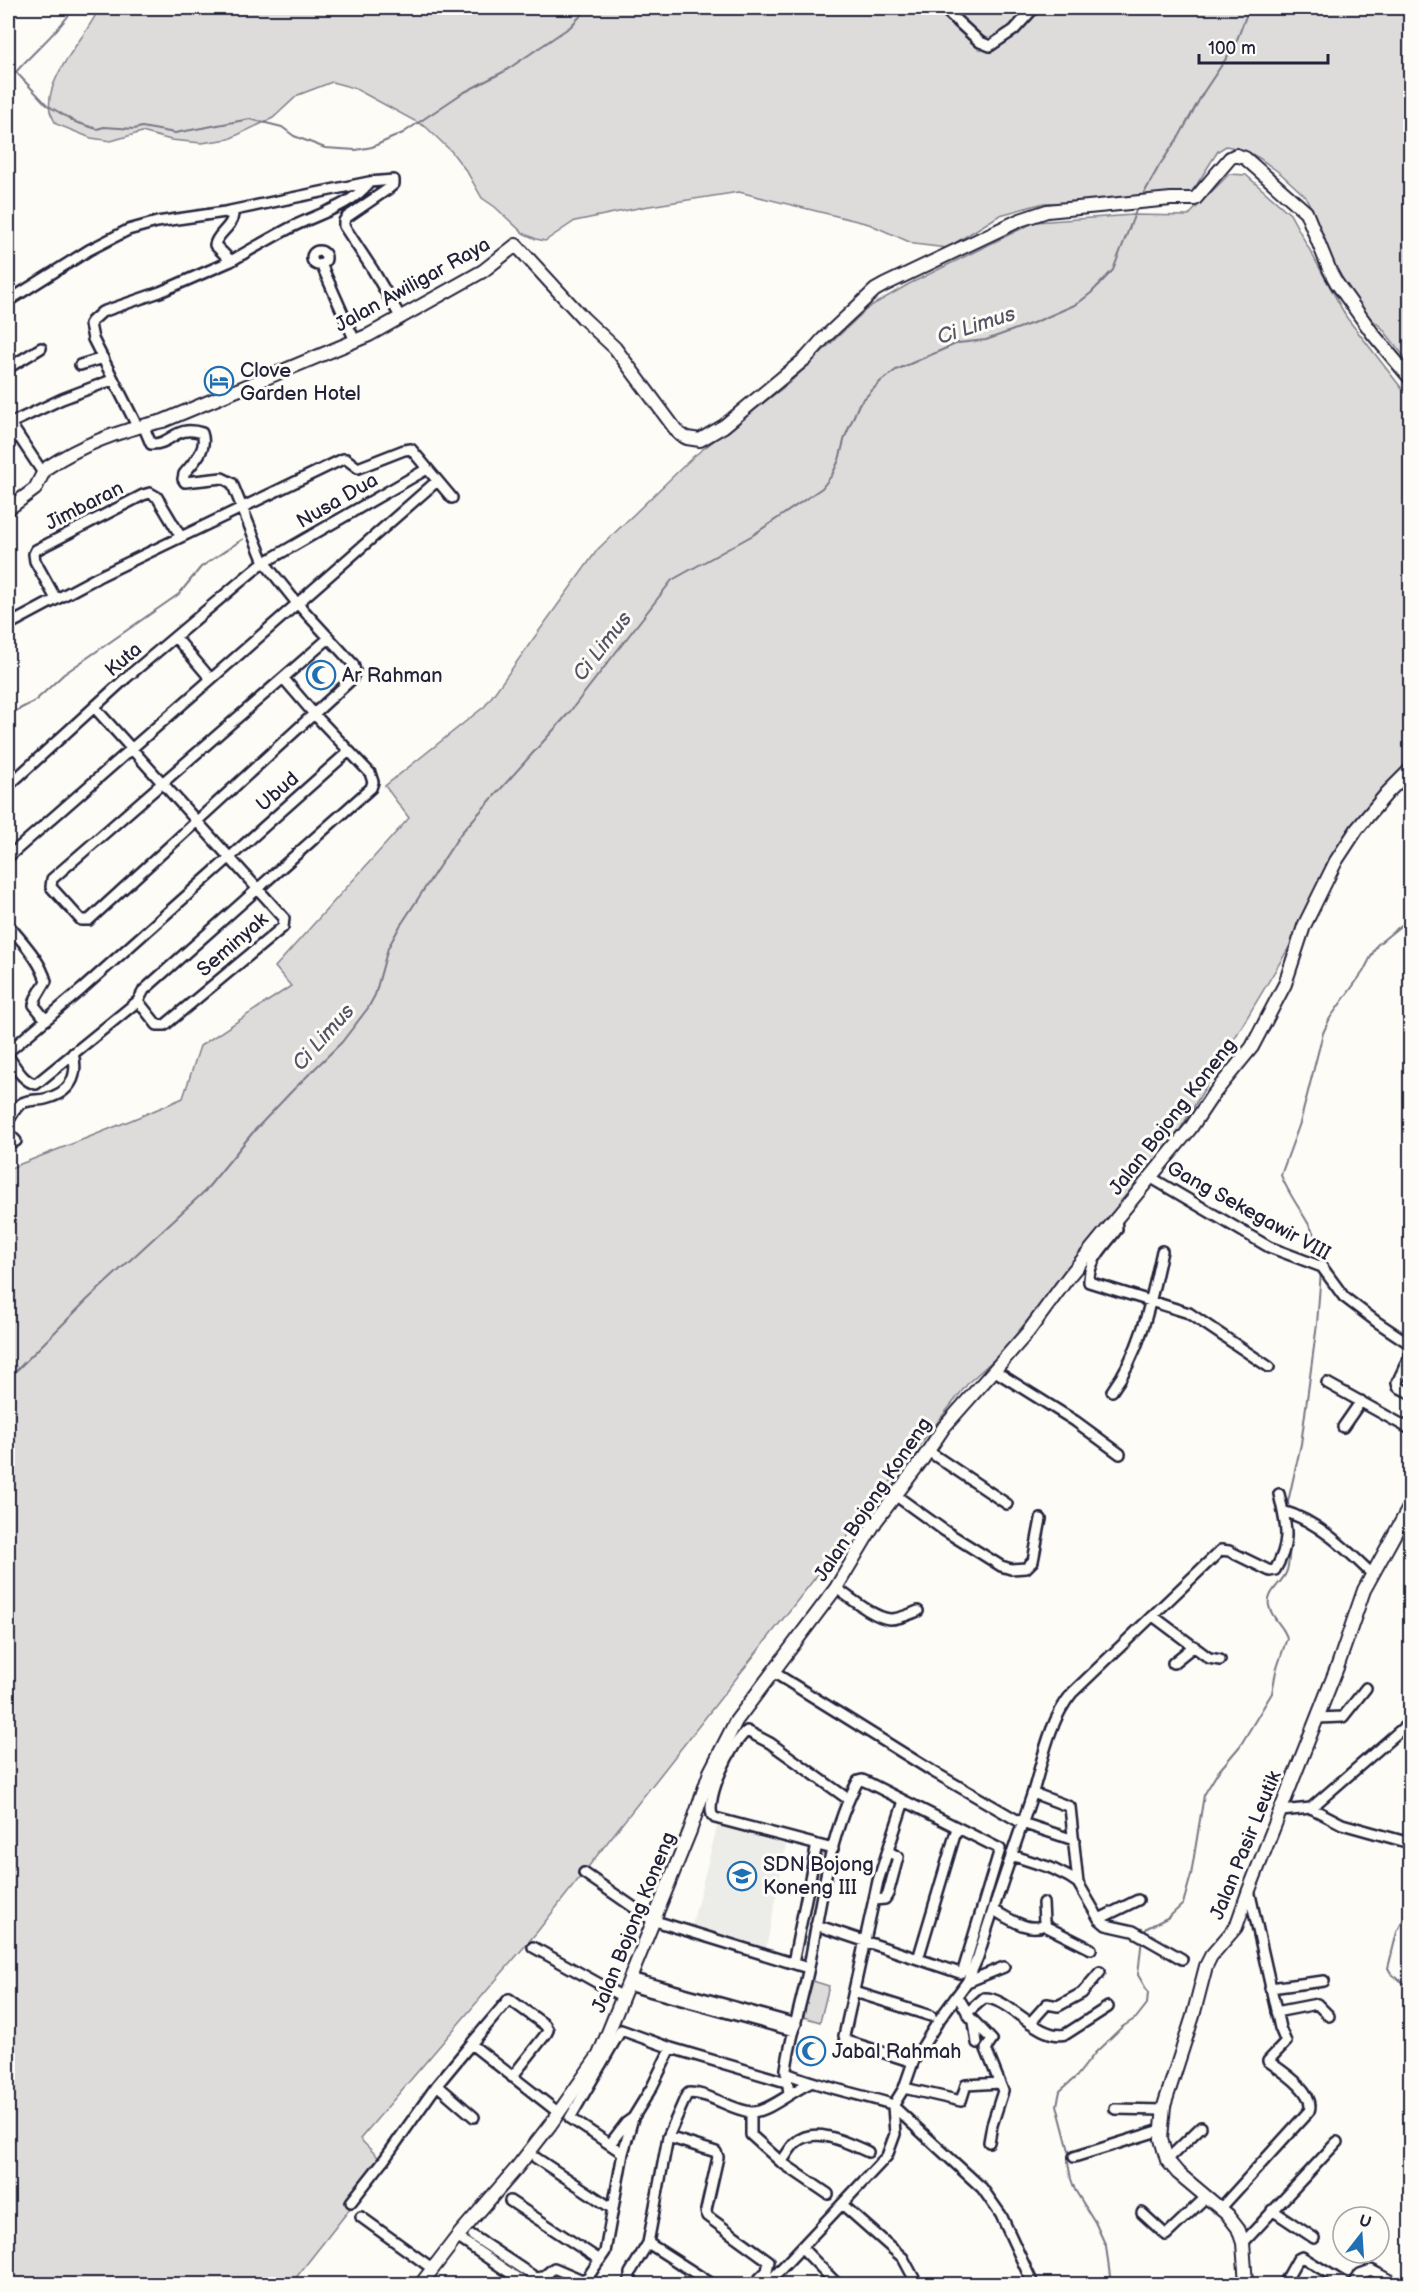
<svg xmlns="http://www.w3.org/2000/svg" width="1418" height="2292" font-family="'Balsamiq Sans',sans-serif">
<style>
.built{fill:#ecece9}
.green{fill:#dddcdb;stroke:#807f8b;stroke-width:1.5}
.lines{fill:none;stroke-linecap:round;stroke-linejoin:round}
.stream{stroke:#787885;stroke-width:2}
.street-casing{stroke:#22223b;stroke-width:14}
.secondary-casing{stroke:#22223b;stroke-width:16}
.street{stroke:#fdfcf7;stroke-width:9}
.secondary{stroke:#fdfcf7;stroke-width:12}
.labels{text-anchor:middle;stroke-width:6;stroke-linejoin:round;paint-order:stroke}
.street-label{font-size:20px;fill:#22223b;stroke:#fdfcf7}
.poi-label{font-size:20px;fill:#22223b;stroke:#fdfcf7;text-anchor:start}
.water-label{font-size:21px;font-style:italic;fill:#545466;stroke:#fdfcf7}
</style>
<rect width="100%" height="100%" fill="#fdfcf7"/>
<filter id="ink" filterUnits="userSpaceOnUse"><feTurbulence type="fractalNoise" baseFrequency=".0167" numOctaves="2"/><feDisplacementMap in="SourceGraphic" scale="12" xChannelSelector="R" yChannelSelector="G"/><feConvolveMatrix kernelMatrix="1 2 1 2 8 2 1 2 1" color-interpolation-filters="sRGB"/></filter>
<g filter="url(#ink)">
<!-- built -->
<path class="built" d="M718 1823 787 1840 766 1949 691 1928Z"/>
<!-- green -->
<path class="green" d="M99 8H1410V364L1382 328 1366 314 1348 291 1329 254 1313 211 1305 196 1280 173 1259 158 1244 150 1226 146 1218 151 1192 192 1181 195 1163 194 1096 202 1044 203 1000 215 947 248 914 244 869 224 739 192 643 207 575 221 545 241 536 239 523 233 495 207 482 198 467 172 451 151 426 127 354 88 332 82 298 95 273 118 229 139 202 143 171 140 142 132 111 141 91 138 56 124C54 120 51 115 50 111 44 77 87 37 99 8Z
M1229 174 1246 175 1290 214 1347 318 1410 399V768L1373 807 1169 1148 1000 1354 969 1382 537 1932 360 2139 385 2164 291 2284H8V1169C66 1146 125 1124 183 1098L200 1046 291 986 275 967 409 818 385 786 485 706 598 549 694 456 788 384 869 307 909 284 1035 222 1133 215 1188 216Z
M813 1981 829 1986 820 2022 803 2017Z"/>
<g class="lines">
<!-- stream -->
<path class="stream" d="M8 71 16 72 47 105 75 122 97 129 104 127 134 129 142 127 175 133 250 119 282 127 294 136 325 148 356 150 372 147 403 133 461 94 505 71 570 27 588 8
M16 72C35 50 58 32 74 8
M1142 197 1159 166 1180 135 1203 93 1235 45 1249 8
M8 715 35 701 64 674 179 594 201 567 243 539
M1322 1265C1324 1236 1291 1203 1281 1175L1300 1123 1323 1033 1330 1018 1363 972 1377 945 1410 918
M8 1379 88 1299 205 1191 254 1131 292 1091 342 1042 368 1008 375 995 388 948 400 926 461 833 568 714 672 580 753 535 822 488 832 475 839 460 845 437 859 404 881 381 896 370 958 343 986 340 1033 323 1077 304 1091 293 1113 270 1137 208
M1289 1511 1288 1502 1301 1444 1317 1324 1321 1271
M1290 1517V1532
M1410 1907 1397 1932 1388 1968 1392 1975 1410 1987
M1144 1933 1147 1928 1169 1917 1183 1904 1191 1875 1204 1795 1218 1772 1240 1746 1272 1693 1276 1671 1287 1638C1284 1626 1272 1619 1269 1606 1266 1593 1281 1584 1286 1573 1290 1565 1289 1550 1290 1541
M1111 2284 1106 2246 1095 2222 1075 2190 1071 2179 1068 2163 1069 2151 1057 2105 1060 2091 1077 2076 1095 2053 1122 2027 1136 2018 1147 2004 1148 1992 1138 1975 1142 1938"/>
<!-- street casing -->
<g class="street-casing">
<path id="street" d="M943 8 980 42 990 46 1014 30 1034 8
M225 212 369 182 394 180V184L388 189 347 217 344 221V226L373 270 401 318
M312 258a7 7 0 1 1 14 0a7 7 0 1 1-14 0Z
M231 261C250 250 269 239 288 229 314 215 350 207 369 183
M321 264 355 341
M8 301 89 250 128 230 157 222 225 212 233 215C232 228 217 233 215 245L231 261 160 292 102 312 92 321 90 324 93 339 137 426
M80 365 103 358
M8 368 41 348
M8 420 43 473
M11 423 62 399 112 380
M143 425 151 444C172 445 175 424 202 433 208 450 194 461 184 474L183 479 185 482 222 478 232 483 264 562 296 602 353 664 355 671 352 679 89 920H81L51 887 52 879 329 638
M8 441 18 435
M56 599 35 561 34 554 36 550 143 495 150 493 157 497 181 537
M8 625 98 577 343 459H346L358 468 404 450 411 449 452 498
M176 638 210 678
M94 707 284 918 283 927 165 1025H157L138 1001 144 990 371 788 373 782 370 773 314 714 284 679
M8 786 126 678 260 565 427 469
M8 857 437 481
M11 928C24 944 40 960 46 981L36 998 34 1005 46 1020
M138 1001 36 1084C23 1082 15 1066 8 1056L9 1051 82 989 349 751
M8 1122C11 1117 14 1110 18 1106 25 1099 36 1101 45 1099 70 1093 79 1077 73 1053
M8 1133 16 1141
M1150 1177 1269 1247 1322 1267 1344 1297 1377 1322 1410 1344
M1116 1218 1117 1229C1105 1247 1088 1259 1089 1282L1189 1313 1269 1367
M1410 1355 1397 1383 1398 1387 1410 1393
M995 1371 1075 1421 1120 1454
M1327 1383 1410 1429
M1112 1391C1142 1350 1151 1300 1162 1251
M1343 1427 1361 1401
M928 1451 1007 1504
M895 1495 945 1531 1001 1566 1011 1569 1026 1568 1033 1561 1041 1519
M1283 1511C1318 1521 1346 1549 1372 1574
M836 1588C849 1597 874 1618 890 1619 900 1619 910 1614 918 1611
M1153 1616 1209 1658 1220 1660
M1173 1663 1194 1646
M773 1672 932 1771 1022 1823 1074 1840
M1317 1718 1343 1717 1366 1688
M1033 1793 1070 1807 1078 1883
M904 1801 878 1881 844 2036 847 2041 913 2062
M1311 1808 1342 1824 1410 1843
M1281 1811 1311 1808 1410 1722
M833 1849 715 1818 712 1815C706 1796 731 1743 747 1731L770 1743 848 1799
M1011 1855 1051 1868 1069 1877 1078 1883 1099 1919 1106 1925 1133 1931 1182 1959
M584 1873 652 1920 808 1968
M874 1900 885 1899 888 1894 898 1857 888 1851
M1043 1903 1044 1922 1047 1927 1091 1949
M993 1910C1009 1918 1027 1933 1045 1925
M1099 1919 1138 1900
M533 1947 623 1997
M918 1959 957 1828
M793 1963 816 1849
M630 1978 796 2024
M967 1982 1004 1967
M627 1985 794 2031
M1270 1988 1324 1981
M855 1992 931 2016
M957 1995 970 2017 992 2040 986 2049 1003 2091 992 2125 989 2142
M1276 2012 1317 2004 1329 2016
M967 2013 984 1998C1007 1996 1038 2041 1066 2034L1108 2007
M974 2022 977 2043
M1030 2023 1047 2004 1058 2006 1082 1993 1100 1972
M471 2044 509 1999 545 2025 548 2030 546 2034 512 2077
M786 2073C818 2086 854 2093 888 2103
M437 2085 474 2117
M904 2088 961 2101 966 2085 1000 2083
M789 2094 786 2069C791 2035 802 2001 809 1967 820 1908 829 1833 858 1781L862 1780 869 1783 1000 1849 963 1971 960 1973 816 1925
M893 2106 982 2188 1001 2215 1033 2284
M1115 2109 1163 2110
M751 2112V2135L781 2162C786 2156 790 2148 795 2143 815 2125 848 2143 868 2152
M668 2137 716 2152 718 2157 706 2210 707 2216 769 2261 767 2271 754 2284
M610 2144 626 2123 633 2118
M623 2153 570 2118 621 2030 671 2048 786 2082
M1074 2157 1161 2130
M536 2158 613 2209
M1167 2160 1201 2127
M781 2162 828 2194
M510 2201 600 2260
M351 2202 384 2160 437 2085 471 2044 559 2113
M843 2205 903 2258 917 2284
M1220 2209 1309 2111C1316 2092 1282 2071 1268 2061L1286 2042 1280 2028 1249 1890
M1272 2210 1314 2238
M1142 2213 1166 2235 1205 2198
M361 2217 433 2269
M473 2236 536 2278 543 2277 554 2268 582 2280 588 2277 605 2252 623 2153 633 2118 652 2087 671 2048
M457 2237 526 2284
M648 2243 712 2284
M1243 2243 1337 2142
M802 2248 837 2284
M630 2284V2273L648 2243 668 2137 686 2096 689 2093C711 2093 730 2110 751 2112 767 2113 795 2089 810 2083
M767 2284 887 2156 895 2134 893 2106 904 2088 913 2062 939 2020 967 1982 978 1957C995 1902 1014 1849 1032 1795 1043 1760 1048 1723 1072 1693L1221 1550 1229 1551 1270 1571 1275 1570C1292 1541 1286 1525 1279 1494
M1284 2284 1298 2259 1302 2257 1346 2284
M1354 2284 1360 2274 1371 2270 1390 2280"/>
</g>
<!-- secondary casing -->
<g class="secondary-casing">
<path id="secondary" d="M8 509 35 489 43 473 48 467C84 443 121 430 163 421L369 335 483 271 516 245 583 318 615 348 679 434 687 438 700 440 724 426 806 358 823 339 875 290 884 285 1020 220 1047 211 1171 199H1195L1230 158 1236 155 1245 158 1306 212 1330 271 1336 282 1373 334 1410 378
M421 2284 457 2237 515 2170 550 2125 599 2055 690 1831 710 1772 736 1721 836 1588 876 1521 922 1460 944 1427 1028 1332 1070 1275 1190 1129 1212 1096 1252 1047 1285 984 1304 926 1336 861 1357 829 1388 792 1410 770
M1246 2284 1243 2243 1238 2228 1228 2215 1178 2173 1167 2160 1161 2139 1164 2106 1193 2016 1206 1966 1211 1956 1236 1927 1249 1890 1338 1665 1364 1590 1410 1506"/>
</g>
<!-- street -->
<use href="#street" class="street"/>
<!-- secondary -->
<use href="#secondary" class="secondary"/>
</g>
</g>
<!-- icons -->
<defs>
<g id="hotel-ring" transform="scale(1.5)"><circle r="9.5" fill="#fdfcf7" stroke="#1f6fb2" stroke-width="1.5"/><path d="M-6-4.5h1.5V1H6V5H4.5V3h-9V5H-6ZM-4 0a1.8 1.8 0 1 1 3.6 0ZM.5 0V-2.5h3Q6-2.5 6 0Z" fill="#1f6fb2"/></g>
<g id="mosque-ring" transform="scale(1.5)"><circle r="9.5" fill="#fdfcf7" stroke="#1f6fb2" stroke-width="1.5"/><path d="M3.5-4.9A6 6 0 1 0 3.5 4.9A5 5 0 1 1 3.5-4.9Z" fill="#1f6fb2"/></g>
<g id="school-ring" transform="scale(1.5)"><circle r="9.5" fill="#fdfcf7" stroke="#1f6fb2" stroke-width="1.5"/><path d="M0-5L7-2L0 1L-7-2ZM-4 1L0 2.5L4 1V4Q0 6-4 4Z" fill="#1f6fb2"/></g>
</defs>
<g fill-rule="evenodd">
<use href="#hotel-ring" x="219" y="381"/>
<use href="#mosque-ring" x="321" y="675"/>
<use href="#school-ring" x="742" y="1876"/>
<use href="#mosque-ring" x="811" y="2051"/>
</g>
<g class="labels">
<!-- street labels -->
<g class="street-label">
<text transform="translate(412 284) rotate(-29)" y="7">Jalan Awiligar Raya</text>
<text transform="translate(337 500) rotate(-30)" y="7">Nusa Dua</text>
<text transform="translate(84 505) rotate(-27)" y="7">Jimbaran</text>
<text transform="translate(123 659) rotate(-40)" y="7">Kuta</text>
<text transform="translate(277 791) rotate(-41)" y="7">Ubud</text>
<text transform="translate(232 944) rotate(-41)" y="7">Seminyak</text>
<text transform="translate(1172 1116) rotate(-52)" y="7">Jalan Bojong Koneng</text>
<text transform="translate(1249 1210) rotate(29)" y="7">Gang Sekegawir VIII</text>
<text transform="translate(872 1499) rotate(-56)" y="7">Jalan Bojong Koneng</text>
<text transform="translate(1245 1845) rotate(-68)" y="7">Jalan Pasir Leutik</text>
<text transform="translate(633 1922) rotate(-68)" y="7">Jalan Bojong Koneng</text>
</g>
<!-- poi labels -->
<g class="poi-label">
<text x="240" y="377">Clove<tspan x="240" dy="23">Garden Hotel</tspan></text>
<text x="342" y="682">Ar Rahman</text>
<text x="763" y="1871">SDN Bojong<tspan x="763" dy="23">Koneng III</tspan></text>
<text x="832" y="2058">Jabal Rahmah</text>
</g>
<!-- water labels -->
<g class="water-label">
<text transform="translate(976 325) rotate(-18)" y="7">Ci Limus</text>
<text transform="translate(602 646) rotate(-52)" y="7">Ci Limus</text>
<text transform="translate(323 1037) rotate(-48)" y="7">Ci Limus</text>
</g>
</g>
<!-- margin -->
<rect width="1418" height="2292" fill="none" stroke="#fdfcf7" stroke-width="30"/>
<rect x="15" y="15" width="1388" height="2262" fill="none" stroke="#22223b" stroke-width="2" filter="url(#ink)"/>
<!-- north arrow -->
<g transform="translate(1361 2235) rotate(17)"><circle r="28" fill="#fdfcf7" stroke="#a5a5ac" stroke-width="1.5"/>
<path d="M0-4.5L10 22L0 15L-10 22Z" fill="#1f6fb2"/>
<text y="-9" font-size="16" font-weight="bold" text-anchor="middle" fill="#22223b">U</text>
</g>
<!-- scale -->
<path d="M1199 54v9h129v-9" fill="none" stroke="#22223b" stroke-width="3"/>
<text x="1208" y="54" font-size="18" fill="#22223b" stroke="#fdfcf7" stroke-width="4.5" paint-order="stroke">100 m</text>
</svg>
